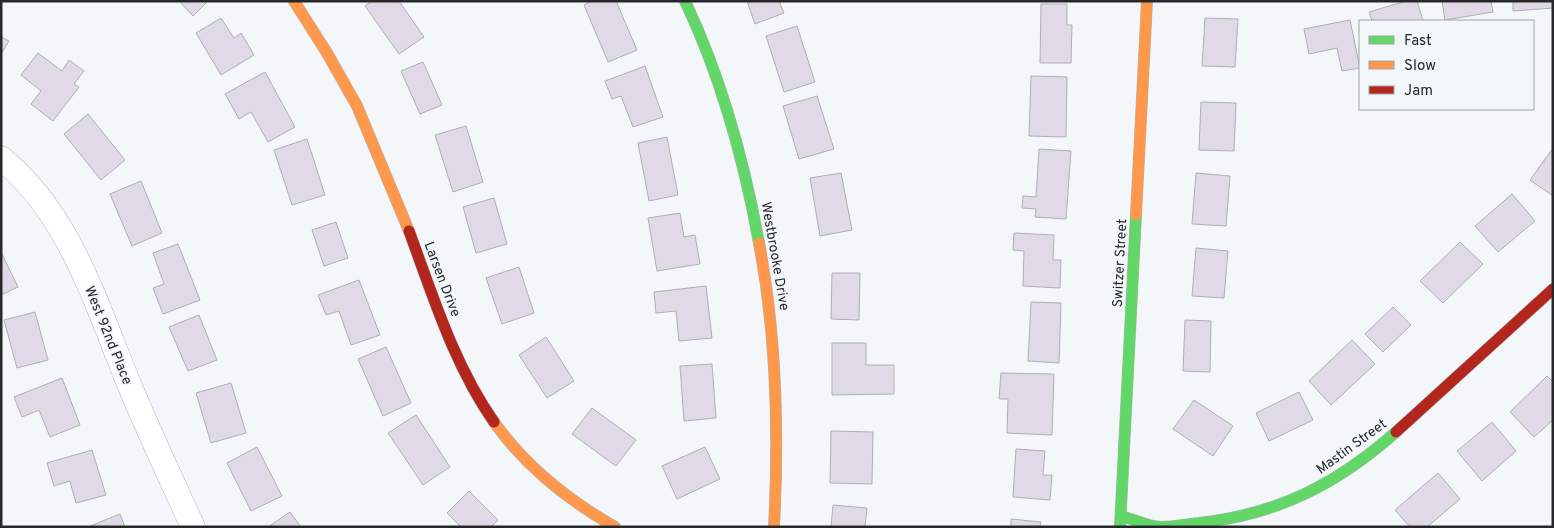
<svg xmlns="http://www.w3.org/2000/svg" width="1554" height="528" font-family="Overpass,sans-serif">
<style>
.building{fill:#e0dae8;stroke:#aeafb1}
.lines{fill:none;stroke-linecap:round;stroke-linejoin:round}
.street-casing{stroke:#b4b6b8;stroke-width:25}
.fast-casing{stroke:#b4b6b8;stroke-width:12}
.slow-casing{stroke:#b4b6b8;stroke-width:12}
.jam-casing{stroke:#b4b6b8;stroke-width:12}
.street{stroke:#fdfefe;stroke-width:24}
.fast{stroke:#63d668;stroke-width:11}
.slow{stroke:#ff974d;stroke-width:11}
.jam{stroke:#b3261e;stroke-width:11}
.labels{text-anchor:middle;stroke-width:4;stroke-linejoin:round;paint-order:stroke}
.street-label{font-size:14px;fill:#262829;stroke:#f2f7fc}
</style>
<rect width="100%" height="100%" fill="#f4f7fa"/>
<!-- building -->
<path class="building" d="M179 1H208L193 16Z
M372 1H399L424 37 399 54 365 6Z
M592 1H616L637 50 608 62 584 5Z
M747 1H779L784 13 755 24Z
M1406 1H1417L1423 21H1372L1369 12Z
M1442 1H1491L1493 12 1445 20Z
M1513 1H1553V8L1513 11Z
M1041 4H1067V25H1072L1071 63H1040Z
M221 18 234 38 241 33 254 55 221 75 196 33Z
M1205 18 1238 19 1235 67 1202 66Z
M1350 20 1360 68 1342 71 1337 48 1309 54 1304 29Z
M797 26 815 82 784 92 766 36Z
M1 37 9 41 1 54Z
M38 53 62 71 69 60 84 71 74 84 79 87 53 121 31 104 41 91 21 75Z
M423 62 442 105 420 114 401 71Z
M645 66 663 117 633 127 621 96 612 99 605 81Z
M265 72 295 127 268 142 251 112 239 119 225 94Z
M1031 76 1067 77 1066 137 1029 136Z
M817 96 834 149 799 159 783 106Z
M1201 102 1236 103 1234 151 1199 150Z
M88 114 125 160 101 180 64 134Z
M466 126 483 182 453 192 435 135Z
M667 137 678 195 649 201 638 143Z
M307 139 325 195 292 205 274 150Z
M1553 148V196L1530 180Z
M1039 149 1071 151 1066 219 1035 217 1036 209 1022 208 1023 196 1036 197Z
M841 173 852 230 820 236 810 178Z
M1196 173 1230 176 1226 226 1192 224Z
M141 181 162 233 132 246 110 194Z
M1512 194 1535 221 1498 252 1475 226Z
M494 198 507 244 476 253 463 207Z
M680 213 684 237 695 235 700 264 657 271 648 218Z
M336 222 348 258 324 266 312 230Z
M1014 233 1054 235 1053 260H1061L1060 288 1023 286 1024 251 1013 250Z
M1460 242 1483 264 1443 303 1420 281Z
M178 244 200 300 163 314 153 288 164 284 153 253Z
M1196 248 1228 251 1224 298 1192 296Z
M1 252 18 287 1 295Z
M519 267 534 313 502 324 486 278Z
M832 273H860L859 320 831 319Z
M359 280 380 335 351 345 339 311 326 315 318 295Z
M706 286 712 338 679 341 676 311 656 313 654 292Z
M1031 302 1061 303 1059 363 1028 361Z
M1393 307 1411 325 1383 352 1365 334Z
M35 312 48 360 17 368 4 320Z
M199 315 217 360 188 371 169 327Z
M1185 320 1211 321 1210 372 1183 371Z
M546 337 574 381 547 398 519 355Z
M1352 340 1375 364 1331 405 1309 381Z
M832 343H866V365H894V394L832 395Z
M386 347 411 403 383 416 358 359Z
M712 364 716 418 684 421 680 366Z
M1001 373 1054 374 1052 435 1007 433 1008 399H999Z
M1547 376 1553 382V420L1534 437 1510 412Z
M62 378 80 425 50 437 39 410 22 417 14 397Z
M231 383 246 433 211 443 196 393Z
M1299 392 1313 420 1269 441 1256 413Z
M1194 400 1233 426 1213 456 1173 429Z
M592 408 636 440 616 466 572 434Z
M416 415 450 467 423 485 388 433Z
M1492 422 1516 451 1482 481 1457 451Z
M831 431 873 432 872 484 830 483Z
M257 447 282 496 251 511 227 463Z
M705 447 720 479 677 499 662 466Z
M1016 449 1045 451 1043 475H1052L1050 500 1013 497Z
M92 450 106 495 76 503 70 481 54 486 47 463Z
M1438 473 1460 499 1427 527H1410L1395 510Z
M469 491 498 520 491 527H461L447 513Z
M833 505 867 508 865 527H831Z
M290 512 301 527H268Z
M120 514 125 527H90V526Z
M1011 519 1041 522 1040 527H1011Z"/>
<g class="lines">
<!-- street casing -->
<g class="street-casing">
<path id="street" d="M1 158C70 214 96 304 129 384 149 432 171 479 193 527"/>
</g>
<!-- fast casing -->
<g class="fast-casing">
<path id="fast" d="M685 1C721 77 744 160 759 243
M1121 516C1133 519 1149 527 1161 527 1174 527 1187 524 1199 523 1279 514 1337 484 1396 432
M1120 527 1136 215"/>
</g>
<!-- slow casing -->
<g class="slow-casing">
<path id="slow" d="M294 1 327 53 357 106 409 231
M1136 215 1147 1
M759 243C777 337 779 431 774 527
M494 422C526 467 568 500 615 527"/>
</g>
<!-- jam casing -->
<g class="jam-casing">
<path id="jam" d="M409 231C433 296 454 365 494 422
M1396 432 1553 289"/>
</g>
<!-- street -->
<use href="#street" class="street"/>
<!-- fast -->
<use href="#fast" class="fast"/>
<!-- slow -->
<use href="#slow" class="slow"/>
<!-- jam -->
<use href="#jam" class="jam"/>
</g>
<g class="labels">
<!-- street labels -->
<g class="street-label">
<text transform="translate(776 256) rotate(80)" y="5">Westbrooke Drive</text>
<text transform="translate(1119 263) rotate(-87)" y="5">Switzer Street</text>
<text transform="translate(443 279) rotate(69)" y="5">Larsen Drive</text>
<text transform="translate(109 335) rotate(68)" y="5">West 92nd Place</text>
<text transform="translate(1351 446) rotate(-36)" y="5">Mastin Street</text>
</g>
</g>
<!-- border -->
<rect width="1554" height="528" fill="none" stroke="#262829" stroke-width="5"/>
<!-- legend -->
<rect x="1359" y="20" width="175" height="90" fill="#f2f7fc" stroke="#a0a4a8"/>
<rect x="1369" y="36" width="25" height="8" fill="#63d668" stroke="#a0a4a8"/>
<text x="1404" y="45" font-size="15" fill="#262829">Fast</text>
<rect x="1369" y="61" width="25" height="8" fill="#ff974d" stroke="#a0a4a8"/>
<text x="1404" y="70" font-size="15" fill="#262829">Slow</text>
<rect x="1369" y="86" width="25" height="8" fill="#b3261e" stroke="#a0a4a8"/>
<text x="1404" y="95" font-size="15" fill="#262829">Jam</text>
</svg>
